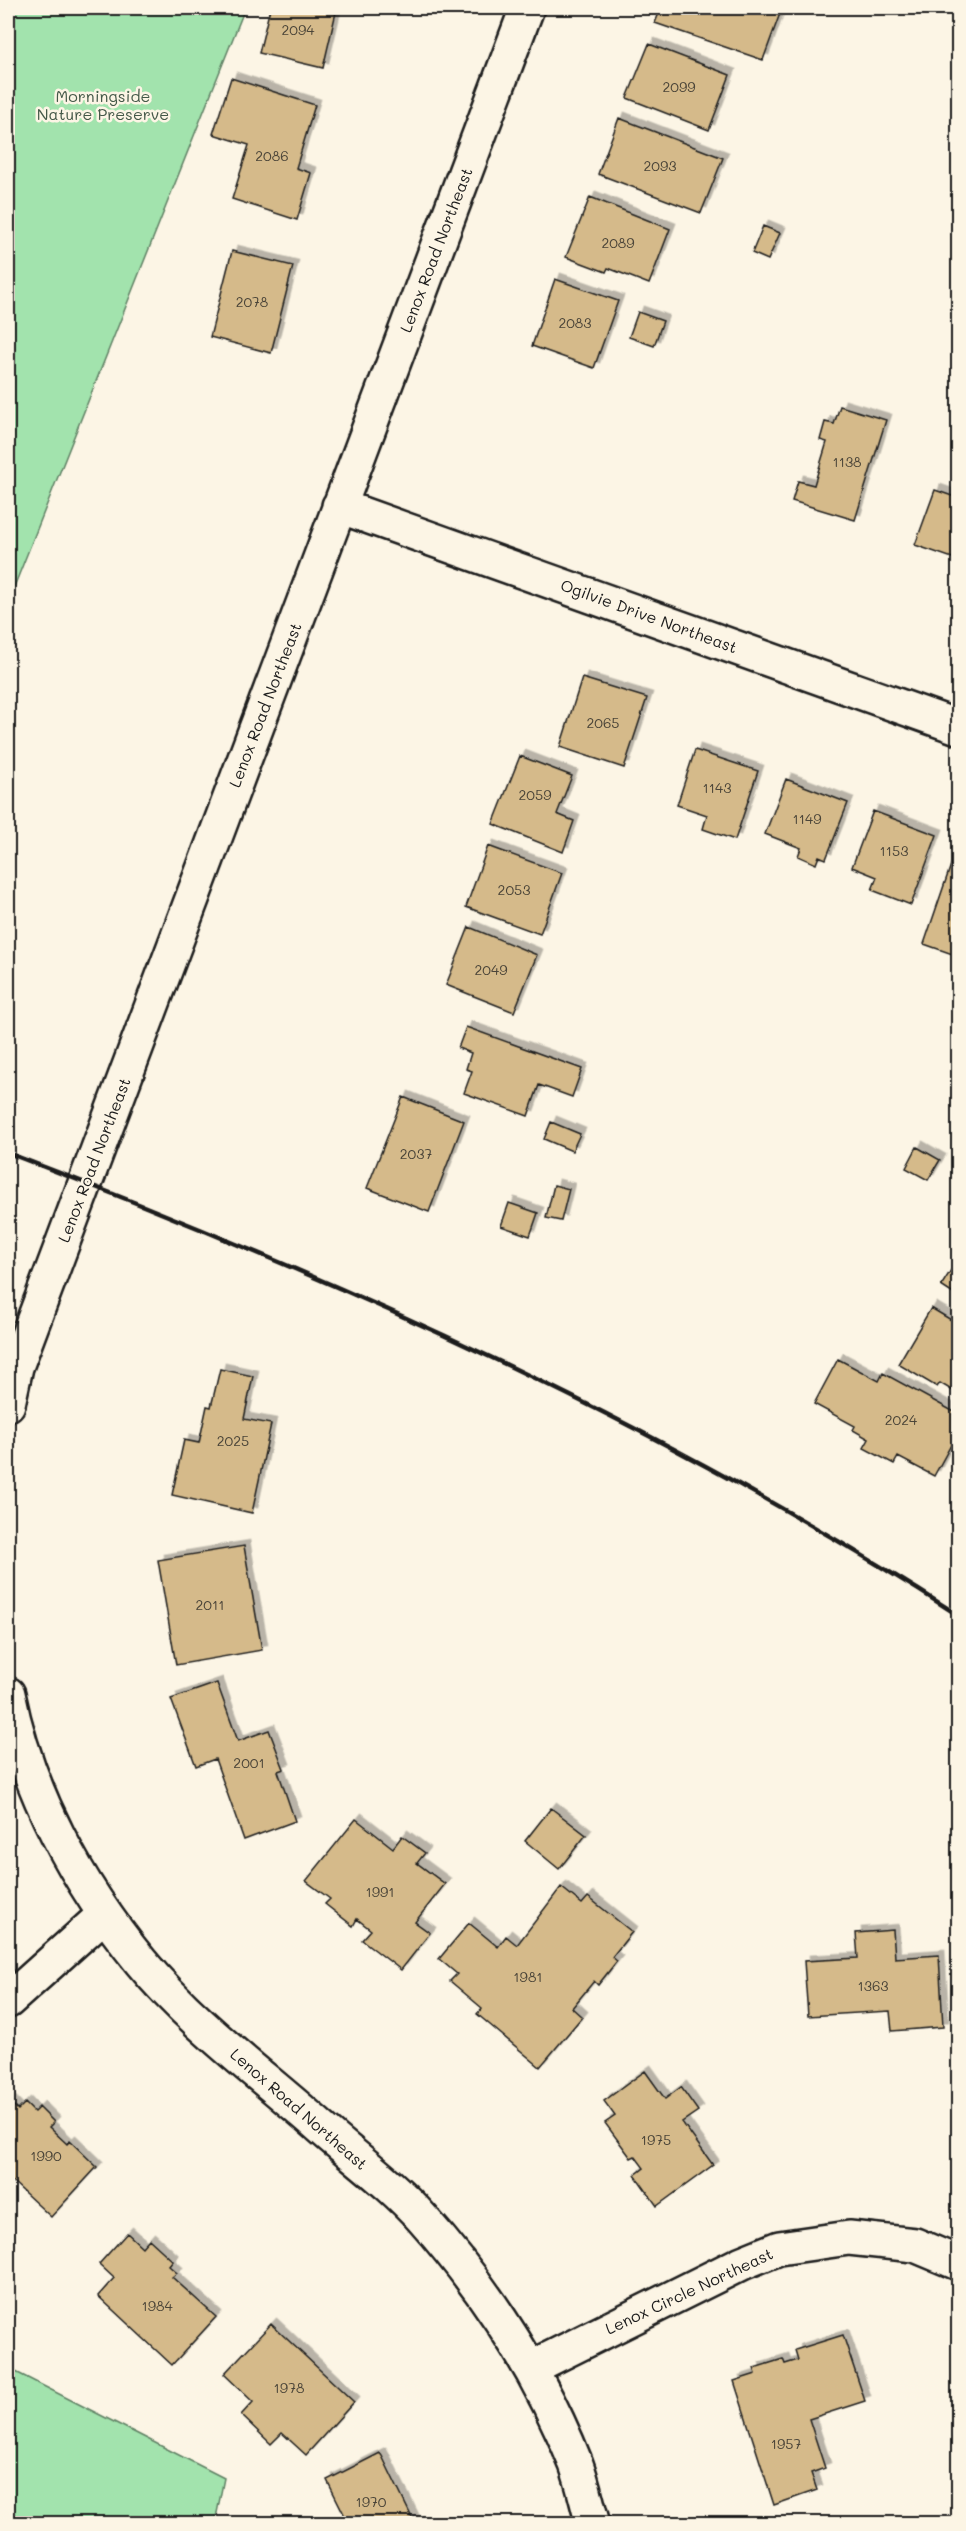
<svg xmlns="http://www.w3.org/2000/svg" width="966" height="2531" font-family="Mali,sans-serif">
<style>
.green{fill:#a2e3ad;stroke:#5f8064;stroke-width:1.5}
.building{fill:#d5ba8a;stroke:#1c1c1c;stroke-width:1.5;filter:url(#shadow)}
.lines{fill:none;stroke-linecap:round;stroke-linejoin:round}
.minor-casing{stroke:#1c1c1c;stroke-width:38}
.path{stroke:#1c1c1c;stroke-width:4;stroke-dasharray:4.5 4.5;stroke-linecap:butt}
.minor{stroke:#fcf5e5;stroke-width:33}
.rail{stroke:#1c1c1c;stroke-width:4.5}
.labels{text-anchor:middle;stroke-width:5;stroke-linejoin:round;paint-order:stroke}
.number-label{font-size:14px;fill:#4a4438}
.park-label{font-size:16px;fill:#445848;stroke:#fcf5e5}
.street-label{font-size:16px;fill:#1c1c1c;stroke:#fcf5e5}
</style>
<defs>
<filter id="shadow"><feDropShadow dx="5.5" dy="-5.5" stdDeviation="0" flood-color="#0004"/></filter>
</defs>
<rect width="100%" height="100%" fill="#fcf5e5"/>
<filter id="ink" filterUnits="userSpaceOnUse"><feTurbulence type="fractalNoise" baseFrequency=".0167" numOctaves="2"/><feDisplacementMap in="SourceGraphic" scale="12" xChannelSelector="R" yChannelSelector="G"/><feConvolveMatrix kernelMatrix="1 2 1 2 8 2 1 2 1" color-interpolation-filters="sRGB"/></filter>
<g filter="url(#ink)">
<!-- green -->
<path class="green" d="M8 8H245L8 602Z
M8 2368 224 2478 215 2523H8Z"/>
<!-- building -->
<path class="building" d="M270 8H337L323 68 259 53Z
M661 8H782L763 60 655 23Z
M649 44 730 75 709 130 627 98Z
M231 78 315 105 296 168 311 173 297 220 232 199 249 145 213 134Z
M619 118 723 158 701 213 598 174Z
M590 197 670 229 649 284 608 268 606 272 566 257Z
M763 226 780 233 768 260 752 253Z
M232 251 293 266 271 353 210 337Z
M555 279 618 301 594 368 532 346Z
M638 312 663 321 654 346 629 337Z
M840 406 886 420 855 520 792 501 798 481 814 485 827 442 820 440 825 422 834 424Z
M935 490 958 498V560L915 545Z
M582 678 647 698 624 768 560 747Z
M695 750 758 771 735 840 703 829 707 815 677 805Z
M520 756 572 776 557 814 574 821 563 852 493 824Z
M786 779 848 803 826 859 819 856 816 864 798 856 801 848 765 834Z
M873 811 937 835 911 905 872 890 877 877 852 867Z
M488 846 562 873 540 934 466 907Z
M952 862 958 864V956L924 944Z
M469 927 537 955 514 1012 446 985Z
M466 1027 582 1069 572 1097 539 1085 528 1116 464 1093 472 1071 466 1069 471 1053 458 1048Z
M403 1097 464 1121 429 1212 367 1188Z
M551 1122 580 1134 572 1151 544 1139Z
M917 1147 940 1160 928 1180 906 1168Z
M554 1185 569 1189 561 1221 546 1218Z
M509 1203 538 1213 530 1236 501 1226Z
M958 1259V1297L941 1286Z
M931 1308 958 1324V1394L940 1383 937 1387 898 1364Z
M838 1359 879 1381 883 1373 958 1414V1432L934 1476 898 1457 894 1464 864 1448 869 1439 853 1430 855 1426 814 1404Z
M220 1369 253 1376 244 1419 271 1424 252 1513 172 1495 184 1440 199 1443 207 1406 211 1407Z
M244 1546 262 1650 176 1665 158 1560Z
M217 1683 238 1741 269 1730 284 1769 278 1771 295 1821 244 1840 215 1759 196 1766 171 1699Z
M551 1808 586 1835 559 1869 525 1841Z
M356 1819 393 1848 402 1836 425 1853 417 1863 445 1884 415 1922 430 1933 401 1970 362 1940 371 1930 357 1919 353 1926 325 1904 330 1899 306 1881Z
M561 1887 582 1904 588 1897 632 1932 612 1957 617 1961 598 1985 594 1981 572 2008 582 2017 540 2067 477 2014 482 2008 450 1981 457 1974 439 1959 469 1923 498 1947 506 1936 517 1945Z
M893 1930 895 1958 939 1955 943 2027 892 2031 890 2011 808 2016 804 1961 858 1958 856 1933Z
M645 2071 665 2099 681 2087 698 2111 682 2122 713 2165 657 2206 635 2175 644 2168 635 2156 631 2158 605 2123 615 2116 604 2101Z
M8 2100 18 2110 25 2103 34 2112 39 2107 54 2122 49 2127 67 2144 70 2141 97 2167 51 2217 12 2181 8 2185Z
M127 2233 142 2247 149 2239 173 2261 169 2266 177 2273 172 2277 216 2317 172 2365 98 2296 114 2278 99 2264Z
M271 2324 354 2402 306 2455 282 2433 271 2444 241 2415 253 2402 224 2374Z
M843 2335 865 2401 809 2419 825 2468 811 2473 817 2490 774 2505 734 2381 756 2374 754 2368 783 2359 785 2364 798 2360 795 2350Z
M380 2453 382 2456 415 2524H349L327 2480Z"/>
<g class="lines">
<!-- minor casing -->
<g class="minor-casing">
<path id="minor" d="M339 506 958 727
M8 1404 16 1367 527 8
M8 1694C27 1791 78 1885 141 1962 191 2023 258 2072 317 2124 350 2154 392 2184 422 2218 486 2290 540 2373 576 2464 583 2483 587 2504 593 2524
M8 2001 105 1914
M531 2368 742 2263 779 2248 849 2238 915 2245 958 2263"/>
</g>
<!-- path -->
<path class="path" d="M8 1259 16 1264"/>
<!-- minor -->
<use href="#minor" class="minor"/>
<!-- rail -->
<path class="rail" d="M8 1153C336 1278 662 1424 958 1615"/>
</g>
</g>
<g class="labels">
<!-- number labels -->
<g class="number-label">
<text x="298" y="35">2094</text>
<text x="679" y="92">2099</text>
<text x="272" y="161">2086</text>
<text x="660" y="171">2093</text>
<text x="618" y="248">2089</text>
<text x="252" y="307">2078</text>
<text x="575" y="328">2083</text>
<text x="847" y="467">1138</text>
<text x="603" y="728">2065</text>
<text x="717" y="793">1143</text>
<text x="535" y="800">2059</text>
<text x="807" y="824">1149</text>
<text x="894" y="856">1153</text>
<text x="514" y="895">2053</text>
<text x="491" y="975">2049</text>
<text x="416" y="1159">2037</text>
<text x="901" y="1425">2024</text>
<text x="233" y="1446">2025</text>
<text x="210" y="1610">2011</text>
<text x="249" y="1768">2001</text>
<text x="380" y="1897">1991</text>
<text x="528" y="1982">1981</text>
<text x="873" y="1991">1363</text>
<text x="656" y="2145">1975</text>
<text x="46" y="2161">1990</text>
<text x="157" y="2311">1984</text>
<text x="289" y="2393">1978</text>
<text x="786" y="2449">1957</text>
<text x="371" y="2507">1970</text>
</g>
<!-- park labels -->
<g class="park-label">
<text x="103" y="102">Morningside<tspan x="103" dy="18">Nature Preserve</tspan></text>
</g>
<!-- street labels -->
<g class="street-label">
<text transform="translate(436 250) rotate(-69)" y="6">Lenox Road Northeast</text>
<text transform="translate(649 616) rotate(20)" y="6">Ogilvie Drive Northeast</text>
<text transform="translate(265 705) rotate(-69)" y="6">Lenox Road Northeast</text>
<text transform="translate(94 1160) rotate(-69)" y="6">Lenox Road Northeast</text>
<text transform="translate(299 2109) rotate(41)" y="6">Lenox Road Northeast</text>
<text transform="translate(689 2291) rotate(-25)" y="6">Lenox Circle Northeast</text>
</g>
</g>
<!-- margin -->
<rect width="966" height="2531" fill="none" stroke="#fcf5e5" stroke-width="30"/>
<rect x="15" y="15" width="936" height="2501" fill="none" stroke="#1c1c1c" stroke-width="2" filter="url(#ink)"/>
</svg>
